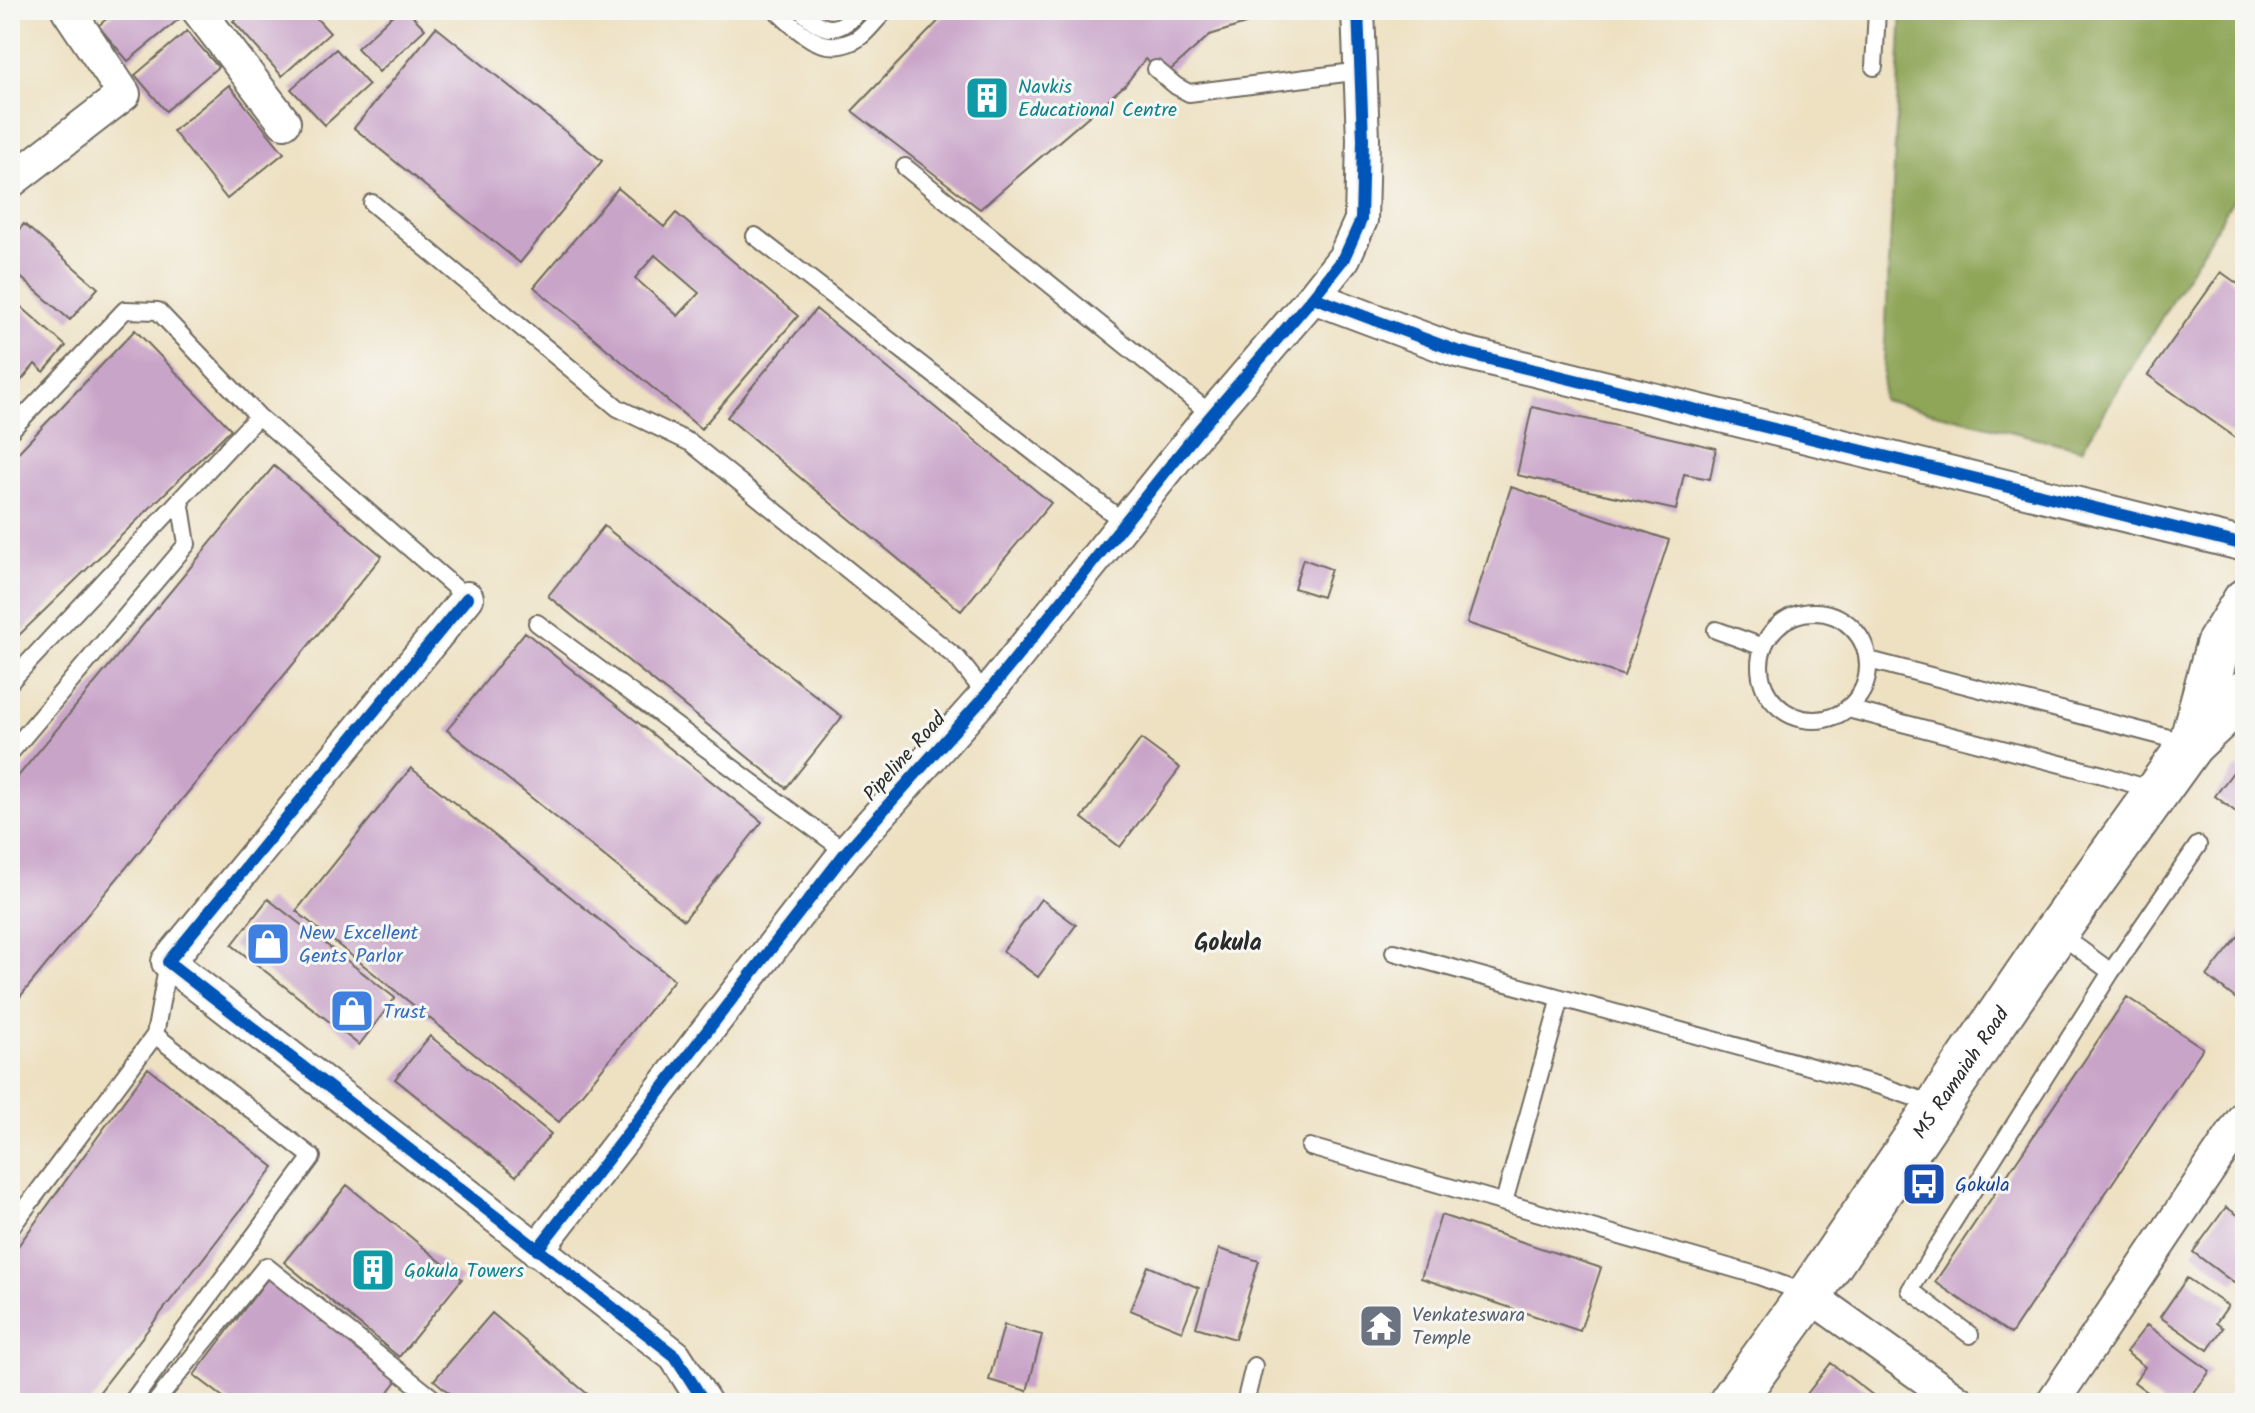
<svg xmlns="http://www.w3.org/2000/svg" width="2255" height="1413" font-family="Kalam,sans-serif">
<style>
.forest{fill:#8fa658;stroke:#5d6842;stroke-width:2}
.building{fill:#c9a4c9;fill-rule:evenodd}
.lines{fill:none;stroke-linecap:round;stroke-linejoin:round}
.service-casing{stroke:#6f6b60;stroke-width:20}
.minor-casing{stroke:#6f6b60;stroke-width:36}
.secondary-casing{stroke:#6f6b60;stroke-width:48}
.service{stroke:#fff;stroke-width:16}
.minor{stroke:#fff;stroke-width:32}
.secondary{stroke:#fff;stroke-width:44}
.cycleway-casing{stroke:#f6f6f2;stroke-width:17}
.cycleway{stroke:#0057b8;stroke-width:12}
.labels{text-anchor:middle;stroke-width:6;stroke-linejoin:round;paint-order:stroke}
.culture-label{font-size:20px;fill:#0d838f;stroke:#f6f6f2;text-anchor:start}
.street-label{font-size:20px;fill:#2b2b2b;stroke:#f6f6f2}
.shop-label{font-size:20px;fill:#366cbe;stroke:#f6f6f2;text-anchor:start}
.transit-label{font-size:20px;fill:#164399;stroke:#f6f6f2;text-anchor:start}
.worship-label{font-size:20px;fill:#5b616d;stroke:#f6f6f2;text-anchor:start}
.quarter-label{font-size:24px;font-weight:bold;fill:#2b2b2b;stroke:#f6f6f2}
</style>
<rect width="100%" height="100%" fill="#f6f6f2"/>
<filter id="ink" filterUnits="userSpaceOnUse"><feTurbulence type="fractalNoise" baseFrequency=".0125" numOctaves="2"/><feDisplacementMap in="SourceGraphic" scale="16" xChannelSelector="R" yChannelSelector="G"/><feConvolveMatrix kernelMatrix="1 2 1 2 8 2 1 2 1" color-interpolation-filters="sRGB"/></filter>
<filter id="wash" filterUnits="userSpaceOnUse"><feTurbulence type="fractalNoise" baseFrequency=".006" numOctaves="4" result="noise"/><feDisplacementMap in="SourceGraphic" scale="32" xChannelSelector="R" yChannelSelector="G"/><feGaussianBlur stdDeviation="1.8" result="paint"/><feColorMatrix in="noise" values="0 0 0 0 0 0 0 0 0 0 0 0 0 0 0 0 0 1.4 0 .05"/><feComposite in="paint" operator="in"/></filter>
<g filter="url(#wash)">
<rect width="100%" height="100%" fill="#eee1c2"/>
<!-- forest -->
<path class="forest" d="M1902 10H2245V180L2082 449 1882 400Z"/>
<g id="blocks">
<!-- building -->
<path class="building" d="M117 10H172L179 19 128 61 98 26Z
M246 10H309L330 33 282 76 233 21Z
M398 10H407L425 29 379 72 357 48Z
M949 10H1287V11L1210 35 1167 73 1145 59 1125 85 980 209 852 111Z
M436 27 602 161 520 263 354 128Z
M187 31 218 67 166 111 135 75Z
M336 49 369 85 325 125 291 89Z
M229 85 284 153 227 199 173 131Z
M618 188 664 227 676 213 798 316 701 429 534 287ZM655 255 699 293 678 316 635 278Z
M24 224 98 288 70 320 10 268V240Z
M2221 272 2245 289V425L2236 438 2148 375Z
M10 297 66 346 44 372 35 364 10 394Z
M816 309 1051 503 961 611 727 417Z
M135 330 231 429 10 644V461Z
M1532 407 1716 448 1710 479 1684 474 1676 510 1517 475Z
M274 466 382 556 10 1009V786Z
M1511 487 1669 540 1624 676 1467 623Z
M604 526 842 717 786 788 548 596Z
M1303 559 1331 569 1322 597 1294 588Z
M525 632 762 822 684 920 447 730Z
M1141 739 1180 768 1120 847 1082 818Z
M2237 767 2245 773V819L2215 796Z
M411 768 674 980 559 1122 296 911Z
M268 899 395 998 359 1045 232 945Z
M1041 899 1076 925 1038 977 1003 951Z
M2245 928V1006L2207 976Z
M2127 997 2203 1048 2011 1334 1935 1282Z
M430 1036 551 1134 516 1176 395 1079Z
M148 1068 274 1167 91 1403H10V1257Z
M347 1185 462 1279 399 1357 284 1262Z
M2226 1207 2245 1220V1275L2242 1273 2234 1283 2193 1252Z
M1441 1215 1601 1268 1580 1331 1421 1278Z
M1219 1249 1259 1261 1235 1339 1196 1327Z
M1148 1266 1199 1288 1182 1331 1130 1310Z
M269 1277 400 1377 380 1403H231L194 1375Z
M2187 1278 2228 1306 2216 1323 2223 1328 2208 1350 2160 1317Z
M492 1313 598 1403H461L434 1380Z
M1004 1325 1042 1335 1027 1391 989 1380Z
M2147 1325 2210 1371 2186 1403H2162L2134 1382 2145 1367 2126 1352Z
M1831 1363 1883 1403H1800Z"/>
</g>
</g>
<g filter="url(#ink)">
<use href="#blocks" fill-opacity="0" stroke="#6f6b60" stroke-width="2"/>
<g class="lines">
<!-- service casing -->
<g class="service-casing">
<path id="service" d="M776 10C797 30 822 56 853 41 865 36 876 19 886 10
M801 10C824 34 838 34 860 10
M1874 67 1877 10
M1156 69 1176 86 1189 93 1361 71
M905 167 1212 415
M372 203 618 408 691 443 958 659 986 695
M755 236 1125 523
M10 431 125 310 158 311 258 416 467 598
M1760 666a54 54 0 1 1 108 0a54 54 0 1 1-108 0Z
M537 623 846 852
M1716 630 1763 647
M1869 660 2188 743
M10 682 258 416
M1848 709 2103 775 2156 791
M10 753 187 544 180 500
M2058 933 2111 972
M1394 952 1881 1086 1936 1105
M1310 1147 1756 1275 1808 1294
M1504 1202 1561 998
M10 1229 155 1035 168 962
M1970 1335 1910 1290 2111 972 2198 845
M131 1403 312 1157 155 1035
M155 1403 266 1266 439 1403
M1245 1403 1254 1366"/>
</g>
<!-- minor casing -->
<g class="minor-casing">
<path id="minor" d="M198 10 284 122
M1358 10 1363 139 1361 220 1344 258 1313 297 1457 351 2245 545
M10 182 124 94 68 10
M467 598 168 962 675 1356 705 1403
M537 1250 846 852 986 695 1199 430 1313 297
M1809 1295 1960 1403
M2052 1403 2245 1116"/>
</g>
<!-- secondary casing -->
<g class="secondary-casing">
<g id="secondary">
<path d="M2191 744 2218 645 2245 601"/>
<path id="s1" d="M1731 1403 1809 1295 2056 932 2191 744 2245 693"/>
</g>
</g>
<!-- service -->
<use href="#service" class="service"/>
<!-- minor -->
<use href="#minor" class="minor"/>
<!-- secondary -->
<use href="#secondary" class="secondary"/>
<!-- cycleway casing -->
<g class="cycleway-casing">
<path id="cycleway" d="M1358 10 1363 139 1361 220 1344 258 1313 297 1457 351 2245 545
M467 598 168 962 675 1356 705 1403
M537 1250 846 852 986 695 1199 430 1313 297"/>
</g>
<!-- cycleway -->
<use href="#cycleway" class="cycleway"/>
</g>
</g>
<!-- icons -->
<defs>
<g id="building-square" transform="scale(2.3)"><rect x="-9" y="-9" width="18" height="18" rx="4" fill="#0f9aa8" stroke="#f6f6f2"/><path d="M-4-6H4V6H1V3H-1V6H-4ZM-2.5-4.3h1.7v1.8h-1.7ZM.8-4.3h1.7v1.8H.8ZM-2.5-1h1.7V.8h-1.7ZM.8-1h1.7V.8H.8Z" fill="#fff"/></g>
<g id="shop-square" transform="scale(2.3)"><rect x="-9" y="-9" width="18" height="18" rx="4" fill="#3f7fe0" stroke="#f6f6f2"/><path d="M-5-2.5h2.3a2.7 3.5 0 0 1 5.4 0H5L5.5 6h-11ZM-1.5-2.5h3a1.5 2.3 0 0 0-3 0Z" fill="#fff"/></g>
<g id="bus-square" transform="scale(2.3)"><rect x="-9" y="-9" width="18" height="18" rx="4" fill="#1a4fb4" stroke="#f6f6f2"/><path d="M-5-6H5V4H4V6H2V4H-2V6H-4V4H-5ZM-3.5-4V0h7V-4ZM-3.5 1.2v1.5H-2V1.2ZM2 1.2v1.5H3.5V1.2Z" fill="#fff"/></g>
<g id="temple-square" transform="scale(2.3)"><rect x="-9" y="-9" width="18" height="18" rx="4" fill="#6b7280" stroke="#f6f6f2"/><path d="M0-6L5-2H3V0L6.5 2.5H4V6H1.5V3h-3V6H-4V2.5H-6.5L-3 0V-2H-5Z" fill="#fff"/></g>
</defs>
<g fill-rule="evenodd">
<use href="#building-square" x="987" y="98"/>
<use href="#shop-square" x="268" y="944"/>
<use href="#shop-square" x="352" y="1011"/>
<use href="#bus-square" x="1924" y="1184"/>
<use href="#building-square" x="373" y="1270"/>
<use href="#temple-square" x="1381" y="1326"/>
</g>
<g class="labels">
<!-- culture labels -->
<g class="culture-label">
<text x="1018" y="93">Navkis<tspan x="1018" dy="23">Educational Centre</tspan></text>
<text x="404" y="1277">Gokula Towers</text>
</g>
<!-- street labels -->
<g class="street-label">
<text transform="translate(904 756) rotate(-48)" y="7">Pipeline Road</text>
<text dy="7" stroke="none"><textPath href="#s1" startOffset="402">MS Ramaiah Road</textPath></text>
</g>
<!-- shop labels -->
<g class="shop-label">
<text x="299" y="939">New Excellent<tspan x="299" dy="23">Gents Parlor</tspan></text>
<text x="383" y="1018">Trust</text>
</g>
<!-- transit labels -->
<g class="transit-label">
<text x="1955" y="1191">Gokula</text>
</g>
<!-- worship labels -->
<g class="worship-label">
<text x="1412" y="1321">Venkateswara<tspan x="1412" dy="23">Temple</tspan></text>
</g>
<!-- quarter labels -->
<g class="quarter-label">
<text x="1228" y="950">Gokula</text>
</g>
</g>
<!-- margin -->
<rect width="2255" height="1413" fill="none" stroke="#f6f6f2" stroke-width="40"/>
</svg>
